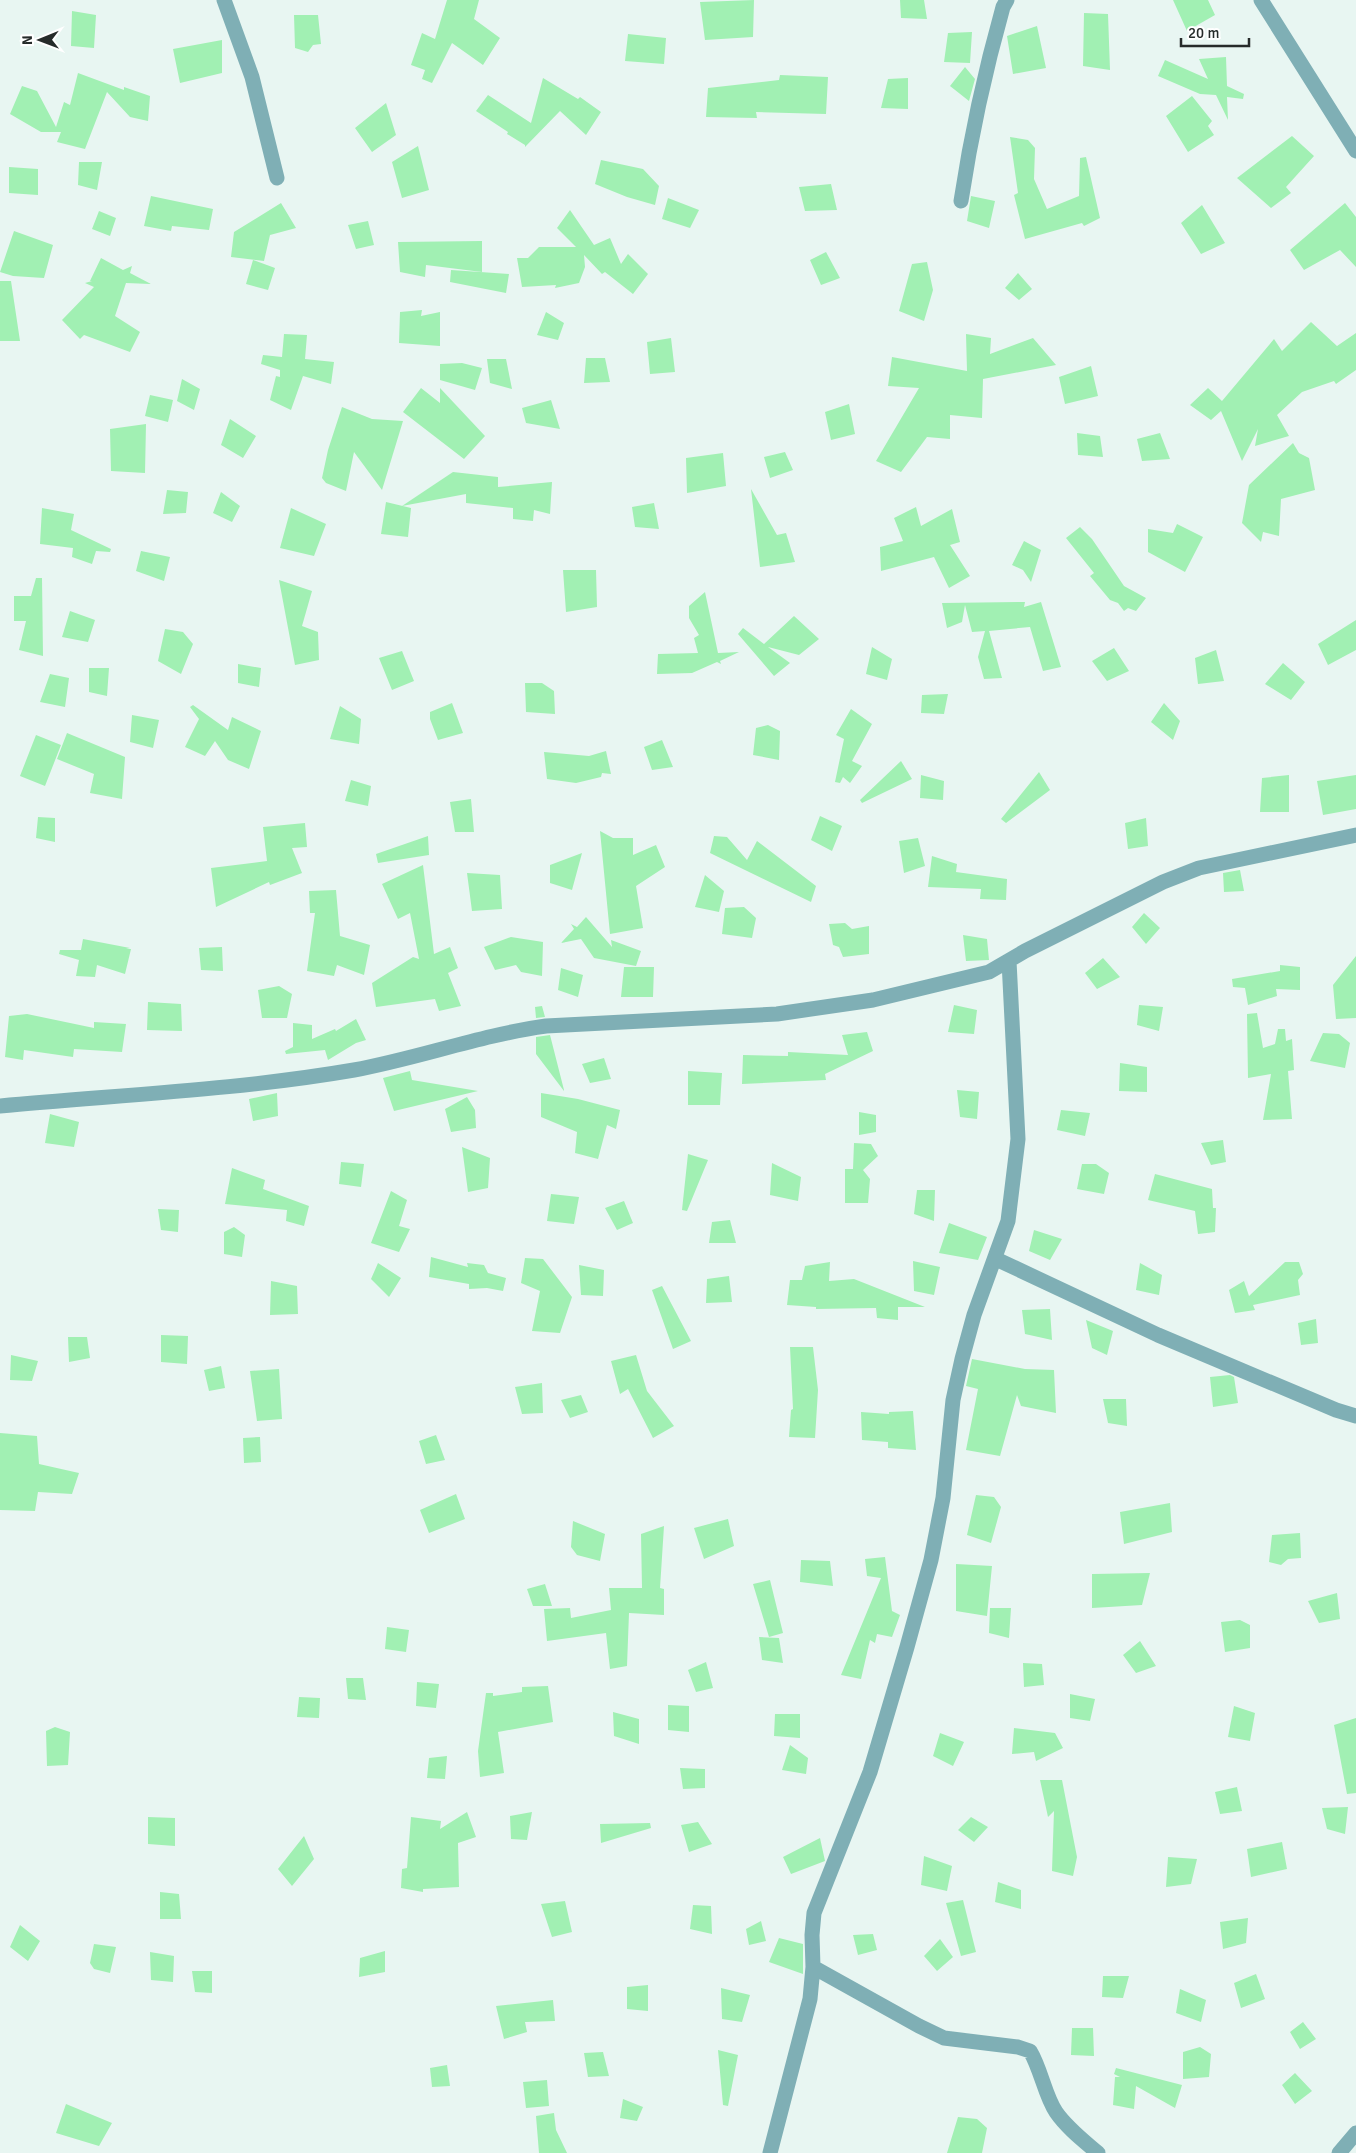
<svg xmlns="http://www.w3.org/2000/svg" width="1356" height="2153" font-family="Signika,sans-serif">
<style>
.building{fill:#a1f0b3}
.lines{fill:none;stroke-linecap:round;stroke-linejoin:round}
.minor{stroke:#7fafb5;stroke-width:15}
</style>
<rect width="100%" height="100%" fill="#e8f6f2"/>
<!-- building -->
<path class="building" d="M447 0H479L474 19 500 38 483 65 452 43 432 83 422 79 425 70 411 65 422 33 435 39Z
M754 0 753 37 705 40 700 2Z
M900 0H924L927 19 901 18Z
M1173 0H1208L1215 15 1187 31Z
M72 11 96 15 94 48 71 46Z
M1084 13 1108 14 1110 70 1083 66Z
M294 15H318L321 44 313 45 308 52 295 48Z
M1037 26 1046 68 1013 74 1007 36Z
M972 32 970 63 944 62 948 33Z
M628 34 666 38 664 64 625 61Z
M222 40V73L180 83 173 49Z
M1226 57 1227 86 1244 94 1243 99 1227 97 1228 120 1216 95 1200 94 1158 76 1165 60 1208 79 1199 59Z
M965 67 975 79 969 101 950 86Z
M78 73 124 90V87L150 96 148 121 130 117 107 92 85 149 57 142 61 132H41L10 114 22 86 37 91 56 127 64 102 70 105Z
M780 75 828 77 826 114 756 112 757 118 706 117 708 88 779 80Z
M543 78 578 99 580 97 601 112 586 135 560 111 525 147V145L507 134 508 132 476 111 488 95 531 123Z
M908 78V109L881 108 888 79Z
M1192 96 1212 121 1208 126 1214 135 1188 152 1166 116Z
M386 103 396 135 372 152 355 128Z
M1292 136 1314 156 1286 187 1291 193 1271 208 1237 178Z
M1010 137 1028 140 1035 148 1034 179 1047 209 1079 196 1080 158 1086 157 1100 218 1084 226 1082 223 1025 239 1014 195 1018 193Z
M418 146 429 190 402 198 392 162Z
M601 160 643 169 659 186 655 205 627 197 595 184Z
M79 162H102L97 190 78 185Z
M9 167 38 169V195L9 193Z
M831 184 837 210 805 211 799 187Z
M151 196 213 209 209 230 172 226 171 231 144 226Z
M971 196 995 201 989 228 967 221Z
M668 198 699 210 690 228 662 219Z
M281 203 296 228 270 235 264 261 231 257 234 232Z
M1345 203 1356 217V267L1340 250 1304 270 1290 250Z
M1202 205 1225 243 1201 254 1181 223Z
M570 210 594 245 610 238 621 264 628 254 648 274 633 294 605 272 602 274 584 255 585 267 579 283 555 288 556 285 522 287 517 258H528L539 247H576L557 228Z
M99 211 116 218 110 236 92 229Z
M368 221 374 245 356 249 348 225Z
M14 231 53 245 44 278 13 276 0 272Z
M482 241V272L426 265 425 277 400 272 398 242Z
M826 252 840 278 821 285 810 260Z
M101 258 123 270 132 266 130 273 151 284 126 283 115 316 140 332 130 352 84 335 80 339 62 320 94 287 85 283 92 281H90Z
M253 260 275 268 268 290 246 284Z
M927 262 933 290 924 321 899 311 912 264Z
M451 270 509 274 506 293 450 282Z
M1018 273 1032 289 1019 300 1005 288Z
M0 281H11L20 341H0Z
M422 310 421 316 440 312V346L399 343 400 312Z
M546 312 564 323 558 340 537 335Z
M1311 322 1337 346 1356 333V370L1336 384 1334 381 1302 392 1277 415 1289 436 1255 446 1258 429 1242 461 1221 411 1211 420 1190 405 1208 388 1222 401 1274 339 1282 351Z
M284 334 307 335 305 359 334 362 331 384 303 376 291 410 270 400 276 376 280 377V370L261 364 263 355 282 357Z
M966 334 991 338 990 354 1033 338 1056 365 983 379 982 418 950 415V439L927 437 901 472 876 461 919 388 888 386 892 357 967 371Z
M671 338 675 372 650 374 647 342Z
M586 358H605L610 382 584 383Z
M487 359H506L512 389 490 383Z
M462 363 482 368 475 390 440 380V364Z
M1091 366 1098 396 1065 404 1059 377Z
M182 379 200 389 194 410 177 401Z
M421 388 440 403V388L485 436 464 459 403 412Z
M150 395 173 400 168 422 145 416Z
M551 400 560 429 526 423 522 408Z
M849 404 855 434 831 440 825 412Z
M342 407 372 419 403 421 382 490 354 452 346 491 326 483 322 478 328 450Z
M230 419 256 436 243 458 221 445Z
M146 424 145 473 111 471 110 429Z
M1077 433 1100 436 1103 457 1078 455Z
M1160 433 1170 459 1142 461 1137 439Z
M1293 443 1299 453 1309 458 1315 490 1281 499 1279 536 1263 532 1261 542 1242 523 1249 485Z
M785 452 793 470 770 478 764 457Z
M723 453 726 486 687 493 686 458Z
M453 472 498 477V487L552 482 550 514 534 510 533 521 513 519V508L466 503V494L402 506Z
M751 489 777 535 786 533 795 562 760 567Z
M167 490 188 492 186 513 163 514Z
M221 492 240 506 232 522 213 513Z
M386 502 411 508 408 537 381 534Z
M654 503 659 529 635 527 632 507Z
M916 507 921 526 952 509 960 542 950 545 970 576 949 588 934 557 881 571 880 547 903 541 894 518Z
M42 508 74 514 71 530 111 549 110 552 96 551 92 564 72 557 73 548 40 544Z
M291 508 326 524 314 556 280 548Z
M1177 524 1203 537 1185 572 1148 552V529L1173 533Z
M1080 527 1092 539 1124 586 1146 598 1136 611 1128 608 1124 611 1118 603 1110 600 1090 576 1094 573 1066 538Z
M1024 541 1041 550 1031 582 1023 570 1012 565Z
M141 551 170 557 164 581 136 571Z
M563 570H596L597 607 566 612Z
M36 578H42L43 656 19 650 26 621H14V596H31Z
M279 580 312 591 302 626 318 632 319 660 295 665Z
M705 592 718 653 739 652 720 661 721 664 717 662 692 673 657 674 658 654 698 653 694 638 699 635 689 618V606Z
M1025 602 1024 607 1041 602 1061 667 1043 671 1030 627 989 631 1002 678 984 679 978 657 985 631 972 632 965 605 962 622 947 628 942 603Z
M70 611 95 620 88 642 62 637Z
M794 616 819 639 799 655 768 647 790 663 774 676 738 634 743 628 764 644Z
M1356 620V650L1328 665 1318 644Z
M165 629 183 632 193 644 181 674 158 661Z
M872 647 892 659 887 680 866 674Z
M1114 648 1129 671 1107 681 1092 661Z
M1216 650 1224 681 1198 684 1195 658Z
M402 651 414 681 392 690 379 658Z
M1283 663 1305 682 1291 700 1265 684Z
M238 664 261 668 259 687 238 683Z
M89 668H109L107 696 89 692Z
M50 674 69 678 65 707 40 702Z
M525 683H542L554 691 555 714 526 712Z
M948 694 944 714 921 713 922 695Z
M452 703 463 733 438 740 430 719V712Z
M1164 703 1180 721 1173 740 1151 722Z
M193 705 228 730 232 717 261 731 249 769 228 760 215 741 205 756 185 747 199 719 190 707Z
M340 706 361 719 359 744 330 739Z
M851 709 872 724 852 761 862 766 850 783 843 777 840 783 835 782 844 739 836 735Z
M132 715 159 720 153 748 130 742Z
M768 725 780 731 779 760 753 755 756 728Z
M67 733 125 757 122 799 90 793 94 774 57 759Z
M36 735 61 745 45 786 20 776Z
M662 740 673 767 652 770 644 747Z
M606 751 611 774 602 773 601 777 576 783 547 779 544 752 589 756Z
M901 761 912 779 862 803 860 800Z
M1039 772 1050 790 1006 823 1001 819Z
M921 775 944 781 943 800 920 798Z
M1289 775V812H1260L1262 778Z
M1356 775V809L1323 815 1317 781Z
M351 780 371 786 368 806 345 801Z
M471 799 474 832H455L450 802Z
M820 816 842 826 832 851 811 840Z
M38 817 55 818V842L36 838Z
M1146 818 1148 846 1128 849 1125 823Z
M305 823 307 847 292 848 302 873 270 885 269 882 216 907 211 868 267 861 263 827Z
M600 831 613 838H633V855L656 845 665 867 636 886 643 928 610 934Z
M428 836 429 855 378 863 376 854Z
M714 836 727 837 747 860 757 841 816 886 811 902 710 853Z
M918 838 925 866 904 873 899 841Z
M582 853 572 890 550 883V865Z
M932 856 957 864 956 872 1007 879 1006 900 980 899 981 889 928 887Z
M423 865 434 954 450 947 458 968 448 973 461 1006 439 1011 435 999 376 1007 372 983 413 957 419 959 410 913 398 919 382 884Z
M1240 870 1244 891 1224 892 1223 873Z
M467 873 500 875 502 909 472 911Z
M705 875 724 891 719 912 695 907Z
M336 890 340 936 370 945 364 975 337 965 334 976 307 971 315 913H310L309 891Z
M744 907 756 918 752 938 722 934 725 908Z
M1144 913 1160 928 1146 944 1132 927Z
M586 917 612 947 611 940 641 951 636 966 594 958 581 939 561 943 574 929 571 924 577 927Z
M845 923 852 929 869 926V954L843 957 839 947 833 945 829 924Z
M963 935 987 939 989 960 966 961Z
M511 937 543 942 542 976 521 972 516 965 495 970 484 947Z
M83 939 130 948 126 949H131L125 974 97 965 95 977 76 976 79 960 59 954 60 950H81Z
M222 947 223 971 201 970 199 948Z
M1356 956V1018L1336 1019 1333 985Z
M1103 958 1120 977 1097 989 1085 973Z
M1280 965 1300 967V990L1276 989 1277 996 1248 1005 1245 988 1233 987 1232 979 1280 971Z
M624 967H654L653 997H621Z
M561 968 583 975 578 997 558 990Z
M279 986 292 994 287 1018H262L258 990Z
M148 1002 181 1004 182 1031 147 1030Z
M954 1005 977 1010 974 1034 948 1032Z
M1139 1005 1163 1007 1159 1031 1137 1025Z
M542 1006 545 1017 536 1018 535 1007Z
M1257 1013 1263 1048 1275 1044 1278 1029H1285L1286 1041 1292 1039 1294 1070 1288 1071 1292 1119 1263 1120 1271 1074 1248 1078 1247 1014Z
M27 1014 94 1028V1022L126 1024 122 1052 74 1049 73 1057 24 1050 23 1060 5 1057 9 1016Z
M356 1019 366 1040 356 1043 328 1060 325 1050 286 1054 285 1051 293 1047V1023L312 1025V1039L335 1029 336 1031Z
M867 1032 873 1051 825 1074 826 1080 742 1084 743 1055 788 1056V1052L848 1055 842 1035Z
M1323 1033 1339 1034 1350 1043 1345 1068 1310 1061Z
M550 1035 564 1090V1091L536 1054V1037Z
M604 1058 611 1079 590 1083 582 1064Z
M1120 1063 1147 1067V1092L1119 1091Z
M410 1071 412 1080 478 1091 394 1111 383 1078Z
M688 1071 722 1073 720 1105H688Z
M957 1090 979 1092 977 1119 960 1117Z
M277 1093 278 1116 253 1121 249 1099Z
M541 1093 578 1099 620 1110 616 1129 607 1125 598 1159 575 1153 577 1132 541 1117Z
M467 1097 475 1110 476 1128 451 1132 445 1109Z
M1061 1110 1090 1113 1085 1136 1057 1130Z
M859 1112 876 1115V1132L859 1135Z
M50 1114 79 1122 74 1147 45 1143Z
M1223 1140 1226 1162 1211 1165 1201 1143Z
M854 1143 871 1144 878 1156 863 1170 870 1179 868 1203H845V1169H853Z
M462 1147 490 1158 488 1188 468 1192Z
M688 1154 708 1160 687 1211 682 1210Z
M341 1162 364 1164 361 1187 339 1184Z
M772 1163 801 1177 798 1201 770 1195Z
M1082 1164H1096L1109 1173 1104 1194 1077 1189Z
M232 1168 265 1180 263 1189 309 1206 304 1226 286 1221 287 1210 225 1204Z
M1155 1174 1212 1189 1213 1208H1216L1215 1232 1198 1234 1195 1211 1148 1200Z
M917 1190H935L934 1221 914 1214Z
M391 1191 407 1200 399 1226 410 1229 399 1252 371 1243Z
M551 1194 579 1197 574 1224 547 1221Z
M624 1201 633 1223 617 1230 605 1208Z
M158 1209 179 1210 178 1232 161 1230Z
M730 1220 736 1243H709L712 1222Z
M949 1223 987 1237 978 1260 939 1253Z
M234 1227 245 1235 242 1257 224 1254V1232Z
M1034 1230 1062 1239 1050 1260 1029 1251Z
M431 1257 468 1267 467 1263 484 1265 488 1273 506 1278 503 1291 487 1288 469 1289V1284L429 1277Z
M525 1258 543 1259 572 1297 560 1333 532 1331 540 1291 521 1283Z
M913 1261 940 1267 934 1295 914 1291Z
M830 1262 829 1281 854 1279 925 1307H898V1320L877 1318 876 1308 816 1309V1307L787 1305 790 1280H802L805 1266Z
M1285 1262H1299L1303 1274 1298 1280 1300 1295 1253 1305 1255 1310 1235 1313 1229 1290 1244 1281 1249 1296Z
M378 1263 401 1278 389 1297 371 1279Z
M1140 1263 1162 1275 1159 1295 1136 1290Z
M579 1265 604 1270 603 1296 581 1295Z
M729 1276 732 1302 706 1303 707 1279Z
M271 1281 297 1286 298 1314 270 1315Z
M662 1286 691 1341 673 1349 652 1290Z
M1050 1309 1052 1340 1025 1334 1022 1310Z
M1316 1319 1318 1343 1301 1345 1298 1323Z
M1086 1320 1113 1331 1107 1355 1092 1348Z
M161 1335 188 1336 187 1364 161 1362Z
M68 1337H87L90 1358 69 1362Z
M790 1347H813L818 1390 815 1438 789 1437 791 1410 793 1409Z
M11 1355 38 1361 32 1381 10 1380Z
M636 1355 647 1391 674 1426 653 1438 628 1389 620 1394 611 1361Z
M972 1359 1025 1369 1054 1370 1056 1413 1021 1406 1017 1395 1000 1456 966 1450 978 1389 966 1386Z
M221 1366 225 1388 209 1391 204 1370Z
M279 1369 282 1419 257 1421 250 1371Z
M1230 1375 1234 1377 1238 1403 1213 1407 1210 1377Z
M542 1383 543 1413 522 1414 515 1387Z
M581 1395 588 1412 570 1418 561 1400Z
M1103 1399H1126L1127 1426 1108 1423Z
M913 1411 916 1450 888 1448V1442L862 1440 861 1412 889 1414V1412Z
M0 1433 37 1436 39 1464 79 1473 72 1494 38 1492 35 1511 0 1510Z
M436 1435 445 1460 426 1464 419 1441Z
M260 1437 261 1462 244 1463 243 1438Z
M456 1494 465 1519 429 1533 420 1510Z
M976 1495 994 1497 1001 1507 991 1543 967 1535Z
M1170 1503 1172 1532 1124 1544 1120 1512Z
M728 1519 734 1546 704 1559 694 1528Z
M573 1521 605 1534 600 1561 577 1555 571 1547Z
M664 1526 660 1588 664 1589V1615L629 1613 627 1666 610 1669 606 1633 547 1641 544 1609 570 1608 571 1618 611 1610 609 1588H642L641 1534Z
M1300 1533 1301 1558 1288 1559 1281 1565 1269 1562 1272 1535Z
M885 1557 892 1611 900 1615 892 1637 877 1634 875 1643 870 1640 861 1679 841 1675 881 1578 867 1576 865 1559Z
M801 1560 830 1561 833 1586 800 1582Z
M956 1564 992 1566 987 1616 956 1611Z
M1150 1573 1142 1605 1092 1608V1574Z
M770 1580 783 1633 769 1637 753 1584Z
M545 1584 552 1606H533L527 1589Z
M1337 1593 1340 1619 1319 1623 1308 1601Z
M990 1608H1011L1009 1638 989 1633Z
M1240 1620 1250 1625V1648L1225 1652 1221 1622Z
M387 1627 409 1630 406 1652 385 1649Z
M759 1637 779 1638 783 1663 762 1660Z
M1140 1641 1156 1666 1136 1673 1123 1655Z
M706 1662 713 1688 696 1692 688 1670Z
M1023 1663 1042 1664 1044 1685 1024 1687Z
M346 1678H363L366 1700 348 1699Z
M417 1682 439 1684 436 1708 416 1706Z
M548 1686 553 1722 498 1732 504 1773 480 1777 478 1751 486 1693H493V1696L522 1692V1687Z
M1070 1694 1095 1699 1090 1721 1070 1718Z
M299 1697 320 1698 319 1718 297 1717Z
M668 1705 689 1706V1732L668 1730Z
M1234 1706 1255 1713 1250 1741 1228 1737Z
M613 1712 639 1719V1744L614 1736Z
M775 1714H800V1738L774 1736Z
M1356 1718V1793L1347 1794 1334 1725Z
M55 1727 70 1732 68 1765 47 1766 46 1731Z
M1014 1728 1055 1733 1063 1748 1036 1761 1034 1752 1012 1754Z
M940 1733 964 1742 953 1766 933 1756Z
M790 1745 808 1758 806 1774 782 1770Z
M447 1756 445 1779 427 1778 429 1758Z
M680 1768 705 1769V1788L683 1789Z
M1040 1780H1062L1077 1857 1073 1876 1052 1871 1054 1811 1048 1817Z
M1237 1787 1242 1811 1220 1814 1215 1792Z
M1348 1807 1345 1834 1327 1829 1322 1808Z
M467 1812 476 1837 458 1843 459 1887 423 1889V1892L401 1888 402 1869 407 1868 411 1817 441 1821 440 1829Z
M532 1812 527 1840 511 1839 510 1816Z
M148 1817 175 1818V1846L148 1844Z
M971 1817 988 1827 974 1842 958 1830Z
M698 1822 712 1844 689 1852 681 1825Z
M650 1823 651 1828 601 1843 600 1824Z
M304 1836 314 1859 292 1886 278 1869Z
M820 1838 825 1861 791 1874 783 1857Z
M1282 1842 1287 1869 1251 1877 1247 1849Z
M924 1856 952 1866 947 1891 921 1885Z
M1168 1857 1197 1859 1191 1884 1166 1887Z
M998 1882 1021 1890V1909L995 1902Z
M160 1892 179 1894 181 1919H160Z
M963 1900 976 1952 961 1956 946 1903Z
M565 1901 572 1932 552 1937 541 1904Z
M693 1905 711 1906 712 1934 690 1929Z
M1248 1918 1246 1943 1223 1949 1220 1922Z
M761 1921 766 1941 749 1945 746 1929Z
M20 1925 40 1941 28 1961 10 1947Z
M873 1934 877 1950 858 1955 853 1935Z
M779 1938 803 1944V1974L769 1962Z
M940 1939 953 1957 937 1971 924 1956Z
M94 1944 116 1947 110 1973 94 1969 90 1963Z
M385 1951V1972L359 1977 360 1958Z
M150 1952 174 1956 173 1982 151 1980Z
M192 1971H212V1993L195 1992Z
M1256 1974 1265 1999 1241 2008 1234 1983Z
M1103 1976H1129L1123 1998 1102 1997Z
M648 1985V2011L627 2009V1987Z
M721 1988 750 1995 742 2022 722 2019Z
M1180 1989 1206 2000 1201 2022 1176 2013Z
M553 2000 555 2021 525 2022 527 2032 504 2039 496 2006Z
M1303 2022 1316 2039 1300 2049 1290 2032Z
M1072 2028H1093L1094 2056 1071 2055Z
M1200 2047 1211 2054 1209 2077 1183 2079V2052Z
M718 2050 738 2055 728 2106 723 2105Z
M603 2052 609 2076 588 2077 584 2053Z
M447 2065 450 2086 432 2087 430 2068Z
M1116 2068 1182 2085 1175 2108 1136 2086 1134 2109 1113 2105 1115 2077H1120L1114 2074Z
M1295 2073 1312 2091 1295 2104 1282 2085Z
M547 2080 549 2106 526 2108 523 2082Z
M623 2099 643 2107 637 2121 620 2118Z
M66 2104 112 2123 99 2146 56 2133Z
M554 2113 556 2130 567 2153H539L536 2116Z
M958 2117 977 2119 987 2128 982 2153H947Z"/>
<g class="lines">
<!-- minor -->
<path class="minor" d="M224 0 252 77 277 178
M1261 0 1356 151
M961 201C971 135 985 71 1003 7L1007 0
M0 1106C118 1095 238 1090 354 1070 419 1058 481 1035 546 1026L777 1014 873 1000 989 972 1025 951 1163 882 1199 868 1356 835
M996 1259 1158 1335 1336 1410 1356 1416
M813 1967 919 2026 944 2038 1018 2047 1030 2051C1041 2069 1045 2096 1056 2112 1067 2128 1084 2141 1098 2153
M770 2153 810 1999 813 1967 812 1935 814 1913 870 1772 907 1647 931 1560 943 1498 953 1400 962 1359 974 1315 1008 1221 1018 1139 1009 961
M1339 2153 1356 2133"/>
</g>
<!-- north arrow -->
<g transform="translate(40 40) rotate(269)" stroke="#ffffff" stroke-width="4" paint-order="stroke">
<path d="M0-4L9 19L0 12L-9 19Z" fill="#262b2a"/>
<text y="-8" font-size="14" font-weight="bold" text-anchor="middle" fill="#262b2a">N</text>
</g>
<!-- scale -->
<path d="M1181 38v8h68v-8" fill="none" stroke="#262b2a" stroke-width="2.5"/>
<text x="1188" y="38" font-size="15" fill="#262b2a" stroke="#ffffff" stroke-width="4" paint-order="stroke">20 m</text>
</svg>
